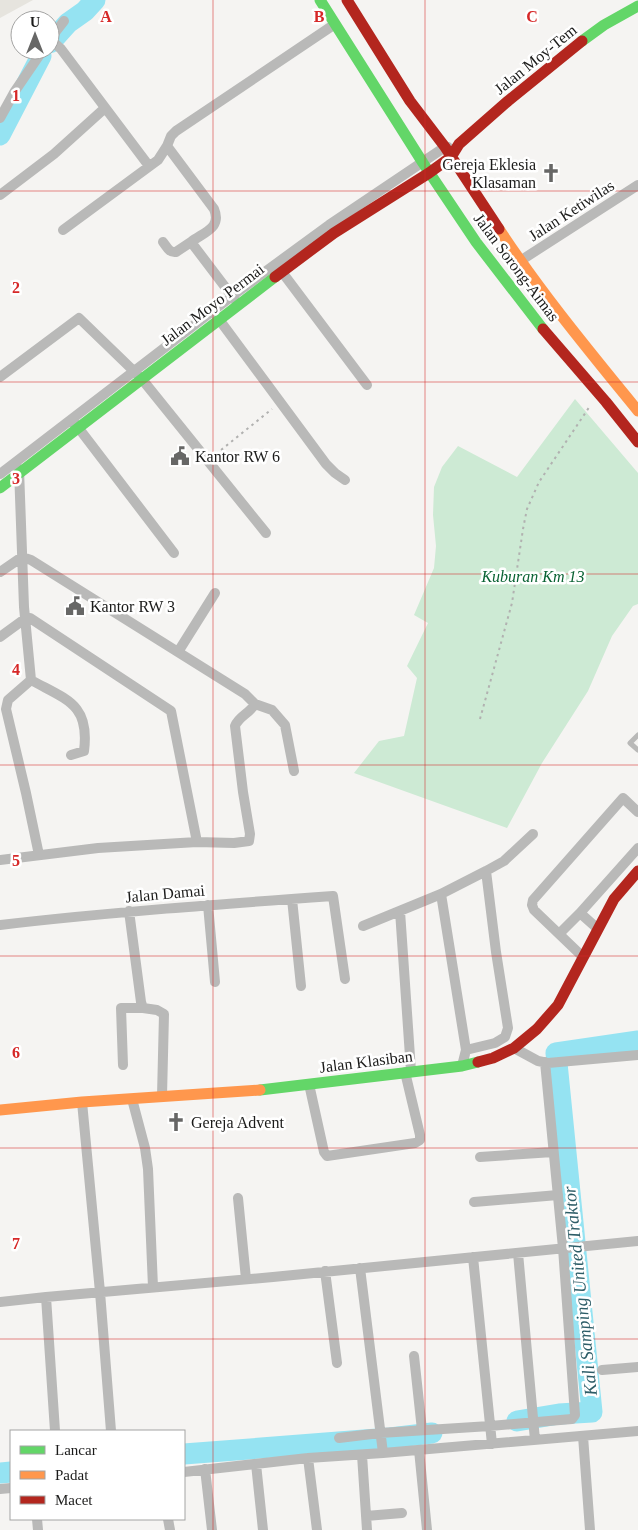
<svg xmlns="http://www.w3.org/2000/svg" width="638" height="1530" font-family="'Times New Roman',serif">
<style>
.built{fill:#e6e4de}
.green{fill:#cdead4}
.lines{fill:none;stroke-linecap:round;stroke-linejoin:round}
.river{stroke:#95e3f2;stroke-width:21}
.path{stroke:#b1b1b0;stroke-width:2;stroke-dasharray:2.5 4;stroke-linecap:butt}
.lane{stroke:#b9b9b8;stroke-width:5}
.street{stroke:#b9b9b8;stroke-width:10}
.fast{stroke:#63d668;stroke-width:11}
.slow{stroke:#ff974d;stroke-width:11}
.jam{stroke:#b3261e;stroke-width:11}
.grid{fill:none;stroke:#d62828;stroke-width:1;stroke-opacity:0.55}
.labels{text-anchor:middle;stroke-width:5;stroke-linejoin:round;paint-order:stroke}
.street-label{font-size:16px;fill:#1b1b1a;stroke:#fff}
.poi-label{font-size:16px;fill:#1b1b1a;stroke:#fff;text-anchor:start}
.park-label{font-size:16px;font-style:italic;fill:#0a6334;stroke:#fff}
.water-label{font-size:18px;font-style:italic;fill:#2d5d67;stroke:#fff}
.grid-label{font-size:16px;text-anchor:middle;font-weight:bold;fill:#d62828;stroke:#fff;stroke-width:5;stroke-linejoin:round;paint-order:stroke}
</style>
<rect width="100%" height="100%" fill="#f5f4f2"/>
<!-- built -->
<path class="built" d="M0 0H33L0 18Z"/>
<!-- green -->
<path class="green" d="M575 399 638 473V604L633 606 612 636 588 691 542 763 507 828 354 773 379 741 404 736 417 678 407 666 428 623 414 615 434 568 436 546 433 515 434 487 442 467 458 446 517 477Z"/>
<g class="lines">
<!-- river -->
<path class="river" d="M50 43 68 23 85 11 95 0
M0 135 41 56
M517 1421 559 1414 592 1412 556 1053 638 1041
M184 1454 390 1438 432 1433
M0 1473 11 1472"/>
<!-- path -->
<path class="path" d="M216 454 272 409
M480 719 512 603 523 529 527 509 539 482 590 406"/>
<!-- lane -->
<path class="lane" d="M638 735 630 743 638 750"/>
<!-- street -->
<path class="street" d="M50 39 61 49 149 166
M50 39 64 21
M0 118 15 91 43 50
M167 146 171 136 176 131 335 24
M0 195 54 154 105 108
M63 230 158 160 167 146 214 209C222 228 204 232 191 242L235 300
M163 242C167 247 169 253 176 252L191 242
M520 261 638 185
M282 272 367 385
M215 314 326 464 335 473 345 480
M0 377 79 318 141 378 266 533
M74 422 174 553
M19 469 24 607 31 680C67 700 90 704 84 751L71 755
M0 474 232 296 329 225 445 147H448
M0 572 22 557 31 560 245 694 255 704C249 714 239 716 235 726L243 792 250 834 249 841 234 843 197 842 98 848 0 860
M0 637 26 618H30L171 711 197 842
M178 652 215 593
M31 680 8 700 6 709 26 793 39 855
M255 704 272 710 285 725 294 771
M441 894 466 1050 462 1066
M292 899 301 986
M208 905 215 982
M129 911 141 1002 143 1008 157 1010 164 1014 162 1096
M400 911 411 1071
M580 913 638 848
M0 925C111 912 222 904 333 896L345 979
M363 926 441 894 486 871 504 861 533 834
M559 934 580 913 598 929
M583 957 534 910 532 905 533 900 623 798 638 812
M514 1048 538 1061 548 1063 638 1055
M466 1050 495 1043 505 1037 508 1028 496 952 486 871
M123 1065 121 1008H143
M309 1084 324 1152 327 1156 415 1143 420 1140V1135L405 1072
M132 1099 145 1148 148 1169 153 1287
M82 1102 100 1292 111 1431
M480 1157 553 1152
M238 1198 246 1279
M474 1202 558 1195
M518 1253 535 1440
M473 1257 492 1444
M360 1268 383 1453
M325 1271 337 1363
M0 1302 46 1297
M414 1356 422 1430
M602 1370 638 1367
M55 1431 46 1297 273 1277 638 1241
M583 1436 590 1530
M339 1438 380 1433 490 1426 572 1419 575 1415 563 1248 545 1062
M419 1450 427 1530
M362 1455 367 1530
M308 1458 317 1530
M256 1464 263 1530
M205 1469 212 1530
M184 1472 308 1458 383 1453 638 1431
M0 1489 11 1488
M366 1516 402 1513
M37 1519 38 1530
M168 1519 170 1530"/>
<!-- fast -->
<path class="fast" d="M320 0 423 163 476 242 543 329
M582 41 604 25 638 6
M0 488 275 277
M260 1090 462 1066 478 1062"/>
<!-- slow -->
<path class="slow" d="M499 229C541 293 590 352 638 411
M0 1110 82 1102 260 1090"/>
<!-- jam -->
<path class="jam" d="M347 0 410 101 445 147 499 229
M275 277 334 233 429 173 451 157 459 144 508 101 582 41
M543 329 606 402 638 442
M478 1062 493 1058 514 1048 537 1029 558 1005 614 899 638 871"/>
</g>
<!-- grid -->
<path class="grid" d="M213 0V1530M425 0V1530M0 191H638M0 382H638M0 574H638M0 765H638M0 956H638M0 1148H638M0 1339H638"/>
<!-- icons -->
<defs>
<g id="church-bare" transform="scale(1.5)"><path d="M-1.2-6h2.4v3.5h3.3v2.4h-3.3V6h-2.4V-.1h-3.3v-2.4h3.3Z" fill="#676766" stroke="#fff" stroke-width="2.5" paint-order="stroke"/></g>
<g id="civic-bare" transform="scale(1.5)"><path d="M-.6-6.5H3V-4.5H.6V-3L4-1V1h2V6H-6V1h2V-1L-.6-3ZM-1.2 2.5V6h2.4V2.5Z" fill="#676766" stroke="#fff" stroke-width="2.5" paint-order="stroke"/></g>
</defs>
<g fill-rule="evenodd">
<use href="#church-bare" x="551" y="173"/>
<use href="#civic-bare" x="180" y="456"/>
<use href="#civic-bare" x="75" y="606"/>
<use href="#church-bare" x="176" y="1122"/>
</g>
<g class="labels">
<!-- street labels -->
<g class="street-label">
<text transform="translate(535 59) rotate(-39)" y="6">Jalan Moy-Tem</text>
<text transform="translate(571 210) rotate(-33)" y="6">Jalan Ketiwilas</text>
<text transform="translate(517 267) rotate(53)" y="6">Jalan Sorong-Aimas</text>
<text transform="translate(212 304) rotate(-37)" y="6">Jalan Moyo Permai</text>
<text transform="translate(165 893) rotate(-5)" y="6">Jalan Damai</text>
<text transform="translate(366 1061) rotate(-7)" y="6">Jalan Klasiban</text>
</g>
<!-- poi labels -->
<g class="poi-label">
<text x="536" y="170" text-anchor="end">Gereja Eklesia<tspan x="536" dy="18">Klasaman</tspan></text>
<text x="195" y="462">Kantor RW 6</text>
<text x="90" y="612">Kantor RW 3</text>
<text x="191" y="1128">Gereja Advent</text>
</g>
<!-- park labels -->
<g class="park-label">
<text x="533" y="582">Kuburan Km 13</text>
</g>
<!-- water labels -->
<g class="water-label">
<text transform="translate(580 1291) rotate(-96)" y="6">Kali Samping United Traktor</text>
</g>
</g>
<g class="grid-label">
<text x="106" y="22">A</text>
<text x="319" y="22">B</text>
<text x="532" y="22">C</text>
<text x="16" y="101">1</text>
<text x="16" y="293">2</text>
<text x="16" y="484">3</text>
<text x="16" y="675">4</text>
<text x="16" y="866">5</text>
<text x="16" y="1058">6</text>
<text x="16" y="1249">7</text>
</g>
<!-- legend -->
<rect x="10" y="1430" width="175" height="90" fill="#ffffff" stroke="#a4a4a3"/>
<rect x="20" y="1446" width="25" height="8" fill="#63d668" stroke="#a4a4a3"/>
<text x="55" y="1455" font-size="15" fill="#1b1b1a">Lancar</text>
<rect x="20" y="1471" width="25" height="8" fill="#ff974d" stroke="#a4a4a3"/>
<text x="55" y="1480" font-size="15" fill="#1b1b1a">Padat</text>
<rect x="20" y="1496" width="25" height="8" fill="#b3261e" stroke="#a4a4a3"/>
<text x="55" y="1505" font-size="15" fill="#1b1b1a">Macet</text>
<!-- north arrow -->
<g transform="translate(35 35)"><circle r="24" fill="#ffffff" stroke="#a4a4a3"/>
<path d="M0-4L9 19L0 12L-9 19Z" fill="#676766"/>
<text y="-8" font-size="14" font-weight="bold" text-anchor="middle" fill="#1b1b1a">U</text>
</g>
</svg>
